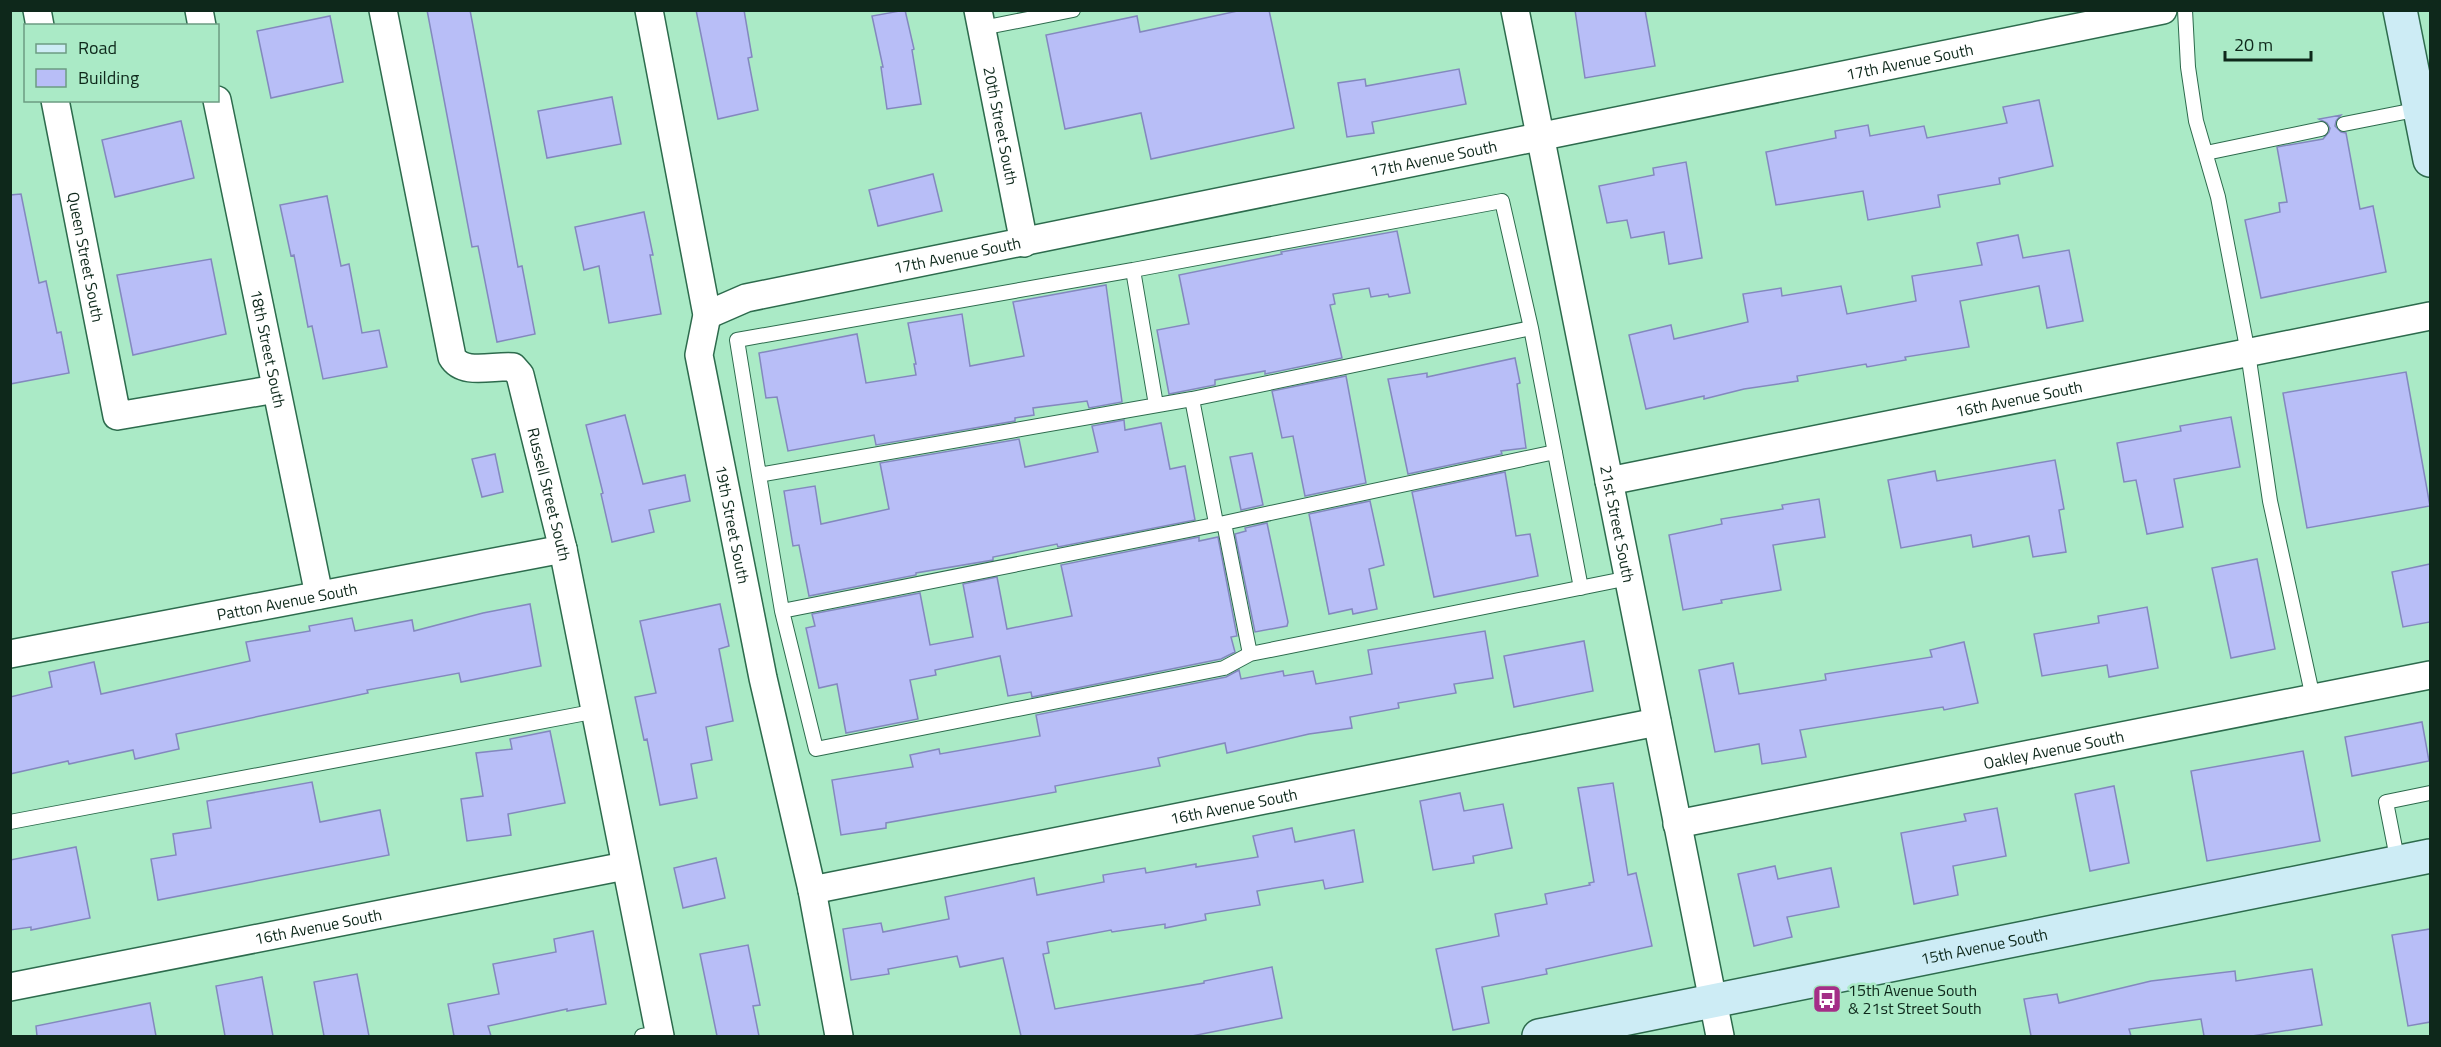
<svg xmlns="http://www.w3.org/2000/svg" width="2441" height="1047" font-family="'Titillium Web',sans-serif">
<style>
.building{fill:#b8bef7;stroke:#8388be;stroke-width:1.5}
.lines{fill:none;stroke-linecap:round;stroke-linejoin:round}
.lane-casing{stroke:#2d6b4d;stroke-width:16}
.street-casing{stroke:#2d6b4d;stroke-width:30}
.secondary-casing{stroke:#2d6b4d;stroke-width:36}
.lane{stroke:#fff;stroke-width:14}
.street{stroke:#fff;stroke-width:27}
.secondary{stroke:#cdecf5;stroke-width:33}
.labels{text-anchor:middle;stroke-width:5;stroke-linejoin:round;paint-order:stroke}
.street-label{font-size:16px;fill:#0e281b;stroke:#aaeac6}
.poi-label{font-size:16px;fill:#0e281b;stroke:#aaeac6;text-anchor:start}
</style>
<rect width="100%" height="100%" fill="#aaeac6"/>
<!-- building -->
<path class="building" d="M427 10H470L518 267 522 266 535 334 497 342 478 246 472 247Z
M696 10H744L752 57 748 58 758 110 718 119Z
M905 10 914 49 912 50 921 104 887 109 881 67H883L872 16Z
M1242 10H1269L1294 128 1151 159 1141 113 1065 129 1046 35 1137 16 1140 32Z
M1575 10H1645L1655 66 1585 78Z
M330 16 343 82 271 98 257 31Z
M1459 69 1466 104 1372 122 1374 133 1347 137 1338 83 1365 79 1366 86Z
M612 97 621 144 547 158 538 111Z
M2039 100 2053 166 1999 178 2000 184 1938 195 1940 207 1868 220 1863 191 1776 205 1766 152 1836 138 1835 131 1868 125 1870 136 1924 126 1927 138 2007 123 2003 107Z
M2341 115 2336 121 2335 126 2341 132 2346 133 2360 209 2373 206 2386 272 2261 298 2245 220 2280 212 2279 203 2287 202 2277 147 2323 139 2329 132 2330 128 2327 123 2319 119Z
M181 121 194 178 115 197 102 140Z
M1686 162 1702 258 1669 264 1664 232 1631 238 1627 220 1607 223 1599 186 1654 175 1653 168Z
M933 174 942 211 878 226 869 190Z
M21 194 39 283 46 281 57 333 61 332 69 373 10 384V195Z
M327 196 341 266 349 264 362 333 379 330 387 367 323 379 312 326 308 327 294 255 291 256 280 205Z
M644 212 653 255H650L661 314 609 323 599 266 584 270 575 227Z
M1397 231 1410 293 1389 297 1388 294 1371 297 1369 288 1333 294 1335 304 1330 305 1342 358 1265 374V371L1215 380V385L1169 394 1157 330 1189 324 1179 275 1282 254 1281 252Z
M2018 235 2023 258 2069 250 2083 321 2047 328 2039 286 1960 301 1969 347 1905 357 1906 360 1867 367 1866 364 1797 376 1798 381 1744 389 1704 399V396L1646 409 1629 335 1671 325 1674 339 1748 322 1743 294 1781 288 1782 296 1841 286 1847 314 1916 301 1912 276 1982 265 1977 243Z
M211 259 226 334 133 355 117 275Z
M1106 285 1122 402 1089 408 1087 401 1033 408 1034 415 1015 418V421L876 445 874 435 788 451 777 397 766 398 759 353 857 334 866 383 916 375 914 364H916L908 323 962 314 970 366 1024 356 1013 302Z
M1515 358 1520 383 1517 384 1526 448 1501 451 1502 454 1408 474 1388 379 1427 373V377Z
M2406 372 2430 506 2307 528 2283 393Z
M1346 376 1366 483 1305 496 1293 436 1282 438 1272 391Z
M625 415 643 484 685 475 690 501 649 510 654 532 612 542 601 494 603 493 586 425Z
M2231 417 2240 467 2174 479 2183 527 2147 534 2136 480 2124 482 2117 443 2181 431 2180 426Z
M1124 420 1125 430 1161 423 1170 469 1185 466 1195 520 1058 547 1057 544 993 557V560L916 573V575L809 596 799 545 793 546 784 491 815 486 821 524 889 509 880 463 1019 439 1025 467 1098 452 1092 426Z
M1252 453 1263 505 1241 510 1230 457Z
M495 454 503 492 482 497 472 459Z
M2055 460 2064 509 2059 510 2066 552 2033 557 2029 536 1973 547 1971 535 1901 548 1888 480 1935 471 1937 481Z
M1505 472 1516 536 1530 534 1538 576 1434 597 1412 492Z
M1819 499 1825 537 1773 545 1781 590 1721 600 1722 603 1683 610 1669 535 1722 524 1721 519 1783 509 1782 505Z
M1370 501 1384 565 1369 569 1377 609 1353 614 1352 609 1329 614 1309 514Z
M1267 523 1288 622 1287 626 1255 632 1235 534 1246 531 1245 528Z
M1199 537V541L1218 537 1237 636 1231 637 1235 652 1221 659 1032 697 1031 692 1008 696 1000 656 935 670 936 675 910 680 918 719 846 733 837 684 819 688 806 628 815 626 812 614 920 593 930 645 973 637 963 584 997 577 1007 629 1072 616 1061 565Z
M2257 559 2275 649 2231 658 2212 568Z
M2430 564V622L2403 627 2392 572Z
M530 604 541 666 461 682 459 673 367 690 368 693 176 734 179 749 135 759 133 750 69 764 68 761 10 774V697L52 687 49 672 94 662 101 694 250 661 246 642 310 631 309 626 352 618 355 631 412 620 414 631 483 613Z
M720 604 729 646 719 649 733 721 706 727 712 760 691 764 697 798 660 805 647 739 644 740 635 697 656 693 640 621Z
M2147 607 2158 668 2109 677 2107 665 2042 676 2034 634 2099 623 2098 616Z
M1485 631 1493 678 1454 684 1456 693 1398 703 1399 708 1350 717 1352 728 1309 734 1227 753 1225 743 1158 758 1160 766 1055 786 1056 792 886 823V828L841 835 832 780 913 767 910 755 939 749 940 754 1040 736 1036 715 1226 677 1239 670 1241 679 1283 671 1284 676 1313 671 1316 684 1372 674 1368 650Z
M1584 641 1593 691 1514 707 1504 656Z
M1964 642 1978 703 1944 710 1943 707 1800 730 1806 757 1762 764 1759 744 1715 752 1699 670 1733 663 1739 694 1826 680 1825 674 1932 657 1930 650Z
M2422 722 2429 761 2352 776 2345 737Z
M550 731 565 803 508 814 511 835 467 841 461 799 483 796 476 753 512 749 510 739Z
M2303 751 2320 841 2207 861 2191 771Z
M312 782 320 822 380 810 389 855 158 900 151 859 176 855 173 834 211 828 207 801Z
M1613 783 1628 875 1636 873 1652 946 1546 969 1547 974 1482 987 1489 1023 1453 1030 1436 949 1499 936 1495 914 1547 904 1545 894 1590 885 1589 883 1594 882 1578 788Z
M2114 786 2129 863 2090 871 2075 794Z
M1460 793 1464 811 1503 804 1512 848 1473 856 1474 863 1433 870 1420 801Z
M1997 808 2006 856 1953 866 1958 895 1914 904 1901 833 1966 821 1964 814Z
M1292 828 1295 842 1354 830 1363 882 1325 889 1323 880 1257 891 1260 905 1205 914 1206 920 1165 928V924L1112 932 1111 930 1047 942 1049 953 1043 954 1055 1009 1204 983V981L1272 967 1282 1018 1192 1036H1021L1003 958 960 967 957 956 888 969 889 974 851 980 843 929 881 923 883 932 949 919 945 897 1034 878 1037 895 1104 882 1103 875 1145 868 1146 873 1196 864V867L1258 857 1253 836Z
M76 847 90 918 31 930V927L10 930V860Z
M716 858 725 898 683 908 674 868Z
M1775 866 1778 879 1831 868 1839 907 1787 917 1792 937 1754 946 1738 874Z
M2430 929V1022L2408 1026 2392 935Z
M593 931 606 1004 567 1011V1009L488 1026 491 1036H454L448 1004 499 994 493 964 556 952 554 939Z
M748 945 760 1005 753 1006 759 1036H717L700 954Z
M2312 969 2322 1025 2252 1036H2204L2201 1019 2129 1029 2131 1036H2031L2024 999 2057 994 2059 1003 2151 981 2235 971 2236 981Z
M357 974 369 1036H324L314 982Z
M262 977 273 1036H225L216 986Z
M150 1003 156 1036H37L36 1026Z"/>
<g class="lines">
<!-- lane casing -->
<g class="lane-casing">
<path id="lane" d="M2185 10 2188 67 2196 121 2218 197 2248 353 2270 501 2313 698
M982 28 1073 10
M2344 124 2420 109
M2206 153 2321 129
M1531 328 1192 399 759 475 782 611 816 749 1224 668 1250 654 1629 578
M1192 399 1216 523
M1156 405 1133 270 1502 201 1531 328 1581 588
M759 475 737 340 1133 270
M1224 523 1250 654
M782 611 1224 523 1555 452
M10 822 597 711
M2398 863 2386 802 2430 793
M642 1036 660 1033"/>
</g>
<!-- street casing -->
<g class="street-casing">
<g id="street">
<path d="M37 10 40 26"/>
<path d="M199 10 202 26"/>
<path id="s1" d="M383 10 452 357C463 376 494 365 513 367L520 375 563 549 660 1036"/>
<path id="s2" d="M649 10 707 315 699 355 763 678 812 890 839 1036"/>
<path id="s3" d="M978 10 1024 243"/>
<path id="s4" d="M1515 10 1720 1036"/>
<path id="s5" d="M55 100 117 416 276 389"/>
<path id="s6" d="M217 100 319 595"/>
<path id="s7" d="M707 315 746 298 2163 10"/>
<path id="s8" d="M1609 481 2430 316"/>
<path id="s9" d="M10 654 563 549"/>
<path id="s10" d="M1677 824 2430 675"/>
<path id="s11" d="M812 890 1657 722"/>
<path id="s12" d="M10 987 625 866"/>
</g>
</g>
<!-- secondary casing -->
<g class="secondary-casing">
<g id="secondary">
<path d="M2400 10 2430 160"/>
<path id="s13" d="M1539 1036 2430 856"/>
</g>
</g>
<!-- lane -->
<use href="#lane" class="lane"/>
<!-- street -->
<use href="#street" class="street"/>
<!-- secondary -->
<use href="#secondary" class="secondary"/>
</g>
<!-- icons -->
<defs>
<g id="bus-square" transform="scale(1.5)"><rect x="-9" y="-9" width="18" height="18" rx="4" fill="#a42e87" stroke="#aaeac6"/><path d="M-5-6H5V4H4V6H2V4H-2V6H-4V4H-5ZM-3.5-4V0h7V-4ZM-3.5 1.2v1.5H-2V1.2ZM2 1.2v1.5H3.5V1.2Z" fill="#fff"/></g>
</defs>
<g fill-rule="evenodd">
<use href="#bus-square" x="1827" y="999"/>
</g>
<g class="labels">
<!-- street labels -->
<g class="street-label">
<text dy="6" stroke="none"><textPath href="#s7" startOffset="1230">17th Avenue South</textPath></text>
<text dy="6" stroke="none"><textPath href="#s3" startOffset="118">20th Street South</textPath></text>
<text dy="6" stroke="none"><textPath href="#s7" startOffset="744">17th Avenue South</textPath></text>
<text dy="6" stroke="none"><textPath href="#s7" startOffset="258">17th Avenue South</textPath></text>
<text dy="6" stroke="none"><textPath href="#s5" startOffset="160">Queen Street South</textPath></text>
<text dy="6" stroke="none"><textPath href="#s6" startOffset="254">18th Street South</textPath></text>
<text dy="6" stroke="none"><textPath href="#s8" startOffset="418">16th Avenue South</textPath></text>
<text dy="6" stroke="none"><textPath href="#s1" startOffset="552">Russell Street South</textPath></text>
<text dy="6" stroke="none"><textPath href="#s4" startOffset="524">21st Street South</textPath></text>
<text dy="6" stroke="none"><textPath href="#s2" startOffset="524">19th Street South</textPath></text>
<text dy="6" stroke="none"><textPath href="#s9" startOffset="282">Patton Avenue South</textPath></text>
<text dy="6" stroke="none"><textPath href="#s10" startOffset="384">Oakley Avenue South</textPath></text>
<text dy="6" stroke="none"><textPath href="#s11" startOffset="430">16th Avenue South</textPath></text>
<text dy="6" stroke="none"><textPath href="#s12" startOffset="314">16th Avenue South</textPath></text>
<text dy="6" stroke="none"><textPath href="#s13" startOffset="454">15th Avenue South</textPath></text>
</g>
<!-- poi labels -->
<g class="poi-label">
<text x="1848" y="996">15th Avenue South<tspan x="1848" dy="18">&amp; 21st Street South</tspan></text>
</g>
</g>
<!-- border -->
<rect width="2441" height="1047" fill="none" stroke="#0e281b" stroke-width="24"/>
<!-- legend -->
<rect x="24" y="24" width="195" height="78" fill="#aaeac6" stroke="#6c9c82" stroke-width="1.5"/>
<rect x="36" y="44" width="30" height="9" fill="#cdecf5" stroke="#6c9c82" stroke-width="1.5"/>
<text x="78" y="54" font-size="18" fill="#0e281b">Road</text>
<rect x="36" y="69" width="30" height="18" fill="#b8bef7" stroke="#6c9c82" stroke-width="1.5"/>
<text x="78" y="84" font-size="18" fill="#0e281b">Building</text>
<!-- scale -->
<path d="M2225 51v9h86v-9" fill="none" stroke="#0e281b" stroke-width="3"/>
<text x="2234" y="51" font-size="18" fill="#0e281b" stroke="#aaeac6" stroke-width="4.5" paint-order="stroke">20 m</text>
</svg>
